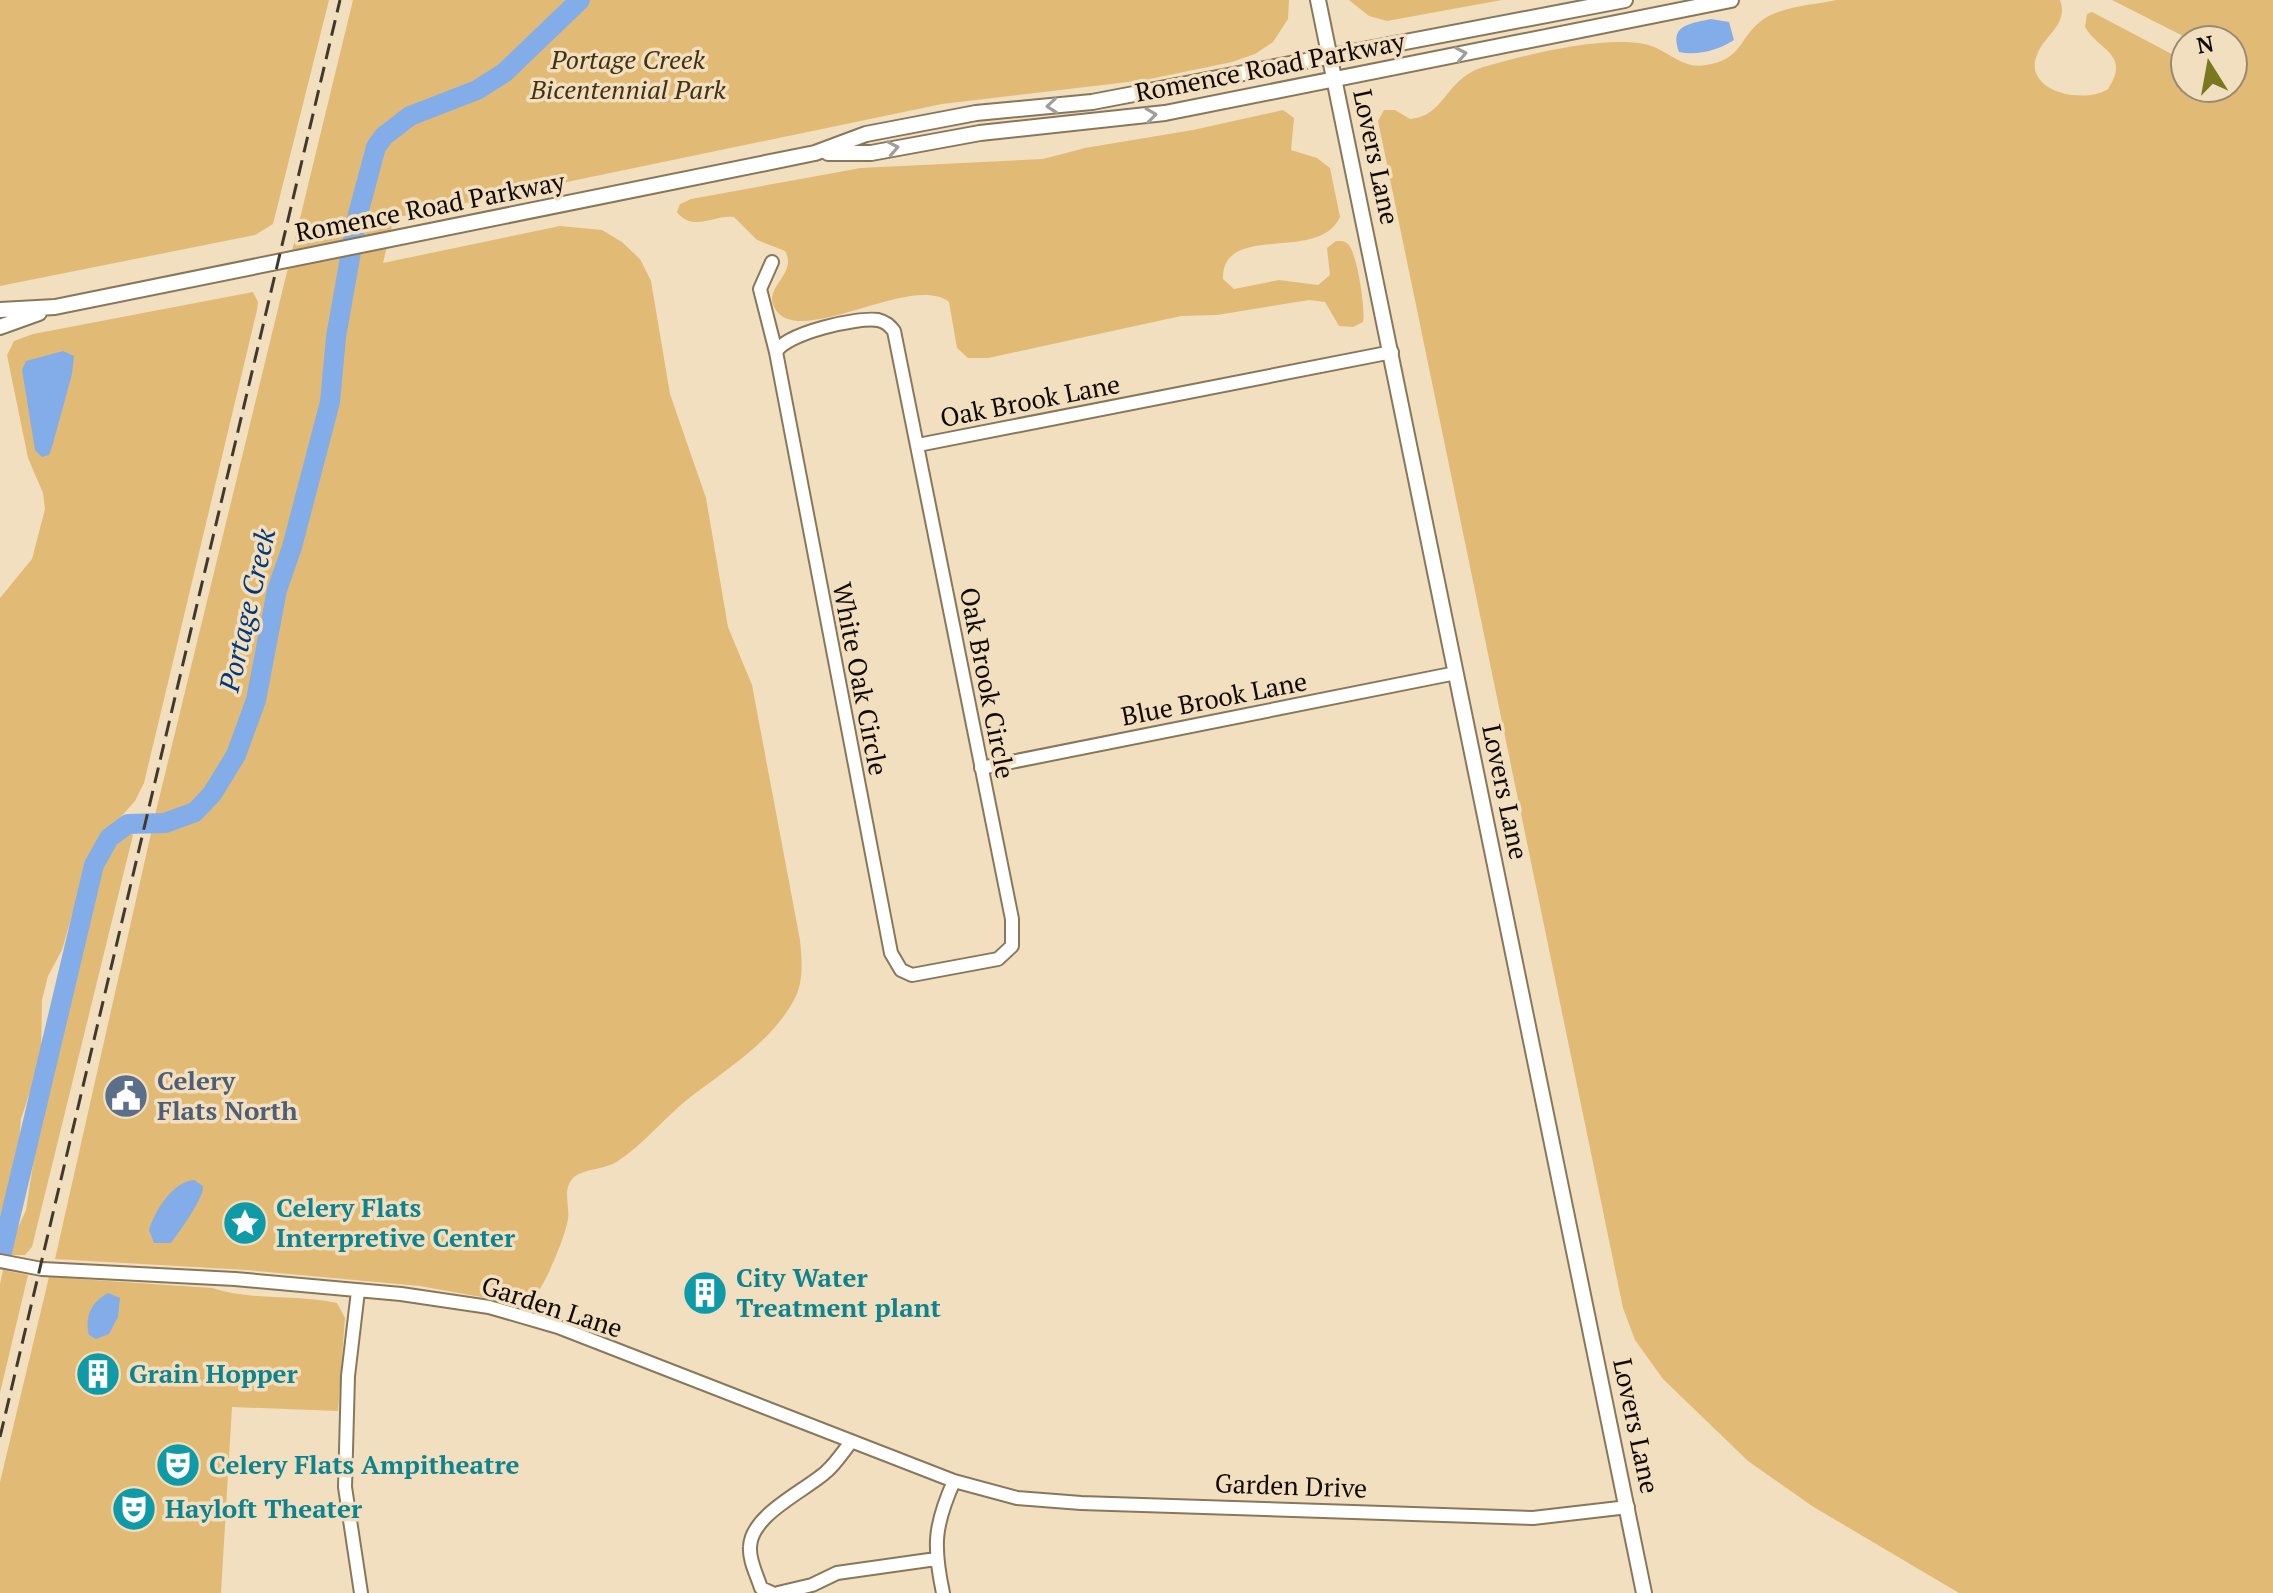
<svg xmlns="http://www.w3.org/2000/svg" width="2273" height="1593" font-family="'PT Serif',serif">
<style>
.green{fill:#e1bb76}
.water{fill:#83ade9}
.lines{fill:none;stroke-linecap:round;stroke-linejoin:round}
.river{stroke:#83ade9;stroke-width:20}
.minor-casing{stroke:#88775a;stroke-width:16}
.tertiary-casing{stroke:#88775a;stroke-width:18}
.minor{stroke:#fff;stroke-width:12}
.tertiary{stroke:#fff;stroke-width:14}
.rail{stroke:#42392c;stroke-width:3;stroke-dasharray:16 8;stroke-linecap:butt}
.oneway{stroke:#9f9d9a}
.labels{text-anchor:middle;stroke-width:7;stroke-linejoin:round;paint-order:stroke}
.park-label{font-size:26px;font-style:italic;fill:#423213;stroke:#f2dfbf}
.street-label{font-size:26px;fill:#100a02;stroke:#f2dfbf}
.service-label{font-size:26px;font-weight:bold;fill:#4e5e75;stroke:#f2dfbf;text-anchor:start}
.culture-label{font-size:26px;font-weight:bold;fill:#0d838f;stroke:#f2dfbf;text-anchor:start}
.water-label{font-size:28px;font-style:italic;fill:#00397d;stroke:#f2dfbf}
</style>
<rect width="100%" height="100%" fill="#f2dfbf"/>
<!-- green -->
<path class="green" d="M0 0H329L273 224 255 235 0 286Z
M353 0H1289L1288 19 1273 42 1255 54 1232 62 1145 80 942 104 394 218 383 263 560 226 602 230 622 242 640 259 651 281 670 394 706 498 728 627 752 685 800 940C802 961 804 982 794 1000 769 1046 721 1072 682 1104 661 1122 642 1145 618 1161 605 1170 584 1168 573 1178 562 1190 570 1205 568 1219 565 1238 541 1298 526 1305L420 1286 247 1270 55 1259 156 811Z
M1349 0H1502L1387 21 1369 16Z
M1837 0H2060C2069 25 2044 35 2037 55 2027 79 2052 93 2072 95 2086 96 2096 96 2108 89 2131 54 2099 51 2085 27L2087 14 2092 12 2185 61V88H2233V40H2191L2112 0H2273V1593H1959L1812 1506 1748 1461 1663 1379 1635 1340 1623 1308 1378 121 1384 110H1395L1410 119C1447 116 1444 77 1487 66 1529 54 1602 36 1644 44 1667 48 1681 70 1706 65 1743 59 1738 39 1761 21 1780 6 1814 5 1837 0Z
M1283 110 1294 118 1291 150 1317 158 1330 168 1340 217C1319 264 1222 221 1223 279L1234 289 1279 280 1318 285 1330 275 1327 248 1336 241C1340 241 1344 240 1348 244 1357 252 1366 311 1363 322L1353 327 1339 326 1325 302 1309 300 1217 315 1181 316 988 358H968L957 348 949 302C911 272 796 352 774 307 764 286 798 274 785 251L757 240 734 217C714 214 693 233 677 212L680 204 691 199 861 168 1043 159 1085 148 1193 130Z
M253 292 258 302 257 310 144 783 135 801 90 852 62 950 48 976 42 1000 41 1059 21 1119 15 1191 0 1244V598L32 559 45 509 43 493 28 458 7 355 14 341 33 334Z
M129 830 133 835 32 1247 25 1255H6L26 1210 42 1105 95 880 109 847Z
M3 1270 28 1275 0 1393V1284Z
M49 1277 212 1288C251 1301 296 1294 337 1303L345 1318 338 1411 232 1407 221 1593H0V1482Z"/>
<!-- water -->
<path class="water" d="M1711 19 1729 22 1734 40C1719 50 1697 56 1679 52 1669 25 1689 24 1711 19Z
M63 351 74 356 72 374 52 447 49 455 42 457 35 450 22 370 26 361Z
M194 1180 203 1186C205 1197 179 1232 171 1243H154L149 1230C155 1211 172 1182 194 1180Z
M108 1293 120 1298 118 1317 109 1334 96 1339 89 1335C84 1317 92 1301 108 1293Z"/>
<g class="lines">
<!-- river -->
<path class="river" d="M2 1252 94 865 109 838 128 824 165 823 195 812 212 794 236 755 256 700 277 590 292 547 330 402 336 337 357 218 376 147 384 136 410 116 477 90 504 73 580 0"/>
<!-- minor casing -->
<g class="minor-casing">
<path id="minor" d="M772 262 760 289 776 352 891 953 901 970 912 975 998 959 1012 946V919L894 331C889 325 886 322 878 320 857 317 786 333 776 352
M918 445 1392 352
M981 768 1456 673
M0 1261 42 1269 235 1279 401 1294 489 1307 558 1327 954 1481 1017 1498 1081 1503 1533 1518 1628 1507
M358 1291 348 1376 345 1487 361 1593
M772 1593 761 1588C757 1575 749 1561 750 1547 751 1514 807 1490 827 1471 836 1463 843 1452 851 1442
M778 1593 812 1585 837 1573 936 1559
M943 1593C933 1546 934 1526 954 1481"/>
</g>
<!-- tertiary casing -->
<g class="tertiary-casing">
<path id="tertiary" d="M1318 0 1644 1593
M828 153H871L980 133 1165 113 1731 0
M0 310 55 307 815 153 866 134 976 113 1092 102 1625 0
M0 327 39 313"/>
</g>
<!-- minor -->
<use href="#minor" class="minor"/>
<!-- tertiary -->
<use href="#tertiary" class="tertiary"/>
<!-- rail -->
<path class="rail" d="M0 1437 340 0"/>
</g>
<!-- one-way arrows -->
<defs><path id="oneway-chevron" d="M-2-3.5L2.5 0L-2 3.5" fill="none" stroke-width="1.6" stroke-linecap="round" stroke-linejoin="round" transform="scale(2)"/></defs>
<g class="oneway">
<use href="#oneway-chevron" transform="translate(1461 54) rotate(-11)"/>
<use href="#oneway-chevron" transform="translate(1052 106) rotate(175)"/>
<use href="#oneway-chevron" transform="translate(1151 115) rotate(-8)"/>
<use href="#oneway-chevron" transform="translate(893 148) rotate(-11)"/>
</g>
<!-- icons -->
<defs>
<g id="civic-disc" transform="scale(2.3)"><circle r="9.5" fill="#5c6f8a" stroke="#f2dfbf"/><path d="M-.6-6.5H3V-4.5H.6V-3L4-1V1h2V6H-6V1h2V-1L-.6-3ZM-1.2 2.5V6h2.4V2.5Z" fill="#fff"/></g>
<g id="sight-disc" transform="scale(2.3)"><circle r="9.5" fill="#0f9aa8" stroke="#f2dfbf"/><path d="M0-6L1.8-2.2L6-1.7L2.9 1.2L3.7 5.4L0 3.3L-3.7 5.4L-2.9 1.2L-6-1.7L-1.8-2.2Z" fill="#fff"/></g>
<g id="building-disc" transform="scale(2.3)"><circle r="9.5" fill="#0f9aa8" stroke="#f2dfbf"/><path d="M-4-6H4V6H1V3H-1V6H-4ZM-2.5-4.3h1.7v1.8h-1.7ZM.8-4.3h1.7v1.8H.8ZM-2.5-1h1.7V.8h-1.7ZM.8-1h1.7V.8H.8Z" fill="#fff"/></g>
<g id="theatre-disc" transform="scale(2.3)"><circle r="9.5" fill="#0f9aa8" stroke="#f2dfbf"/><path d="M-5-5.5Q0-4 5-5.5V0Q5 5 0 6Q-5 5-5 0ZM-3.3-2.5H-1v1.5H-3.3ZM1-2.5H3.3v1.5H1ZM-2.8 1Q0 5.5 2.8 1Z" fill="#fff"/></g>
</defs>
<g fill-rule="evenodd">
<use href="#civic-disc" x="126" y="1096"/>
<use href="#sight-disc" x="245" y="1223"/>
<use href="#building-disc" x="705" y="1293"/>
<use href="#building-disc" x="98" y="1374"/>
<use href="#theatre-disc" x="178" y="1465"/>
<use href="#theatre-disc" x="134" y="1509"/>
</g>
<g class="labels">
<!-- park labels -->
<g class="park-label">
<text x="628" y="69">Portage Creek<tspan x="628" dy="30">Bicentennial Park</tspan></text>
</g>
<!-- street labels -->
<g class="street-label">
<text transform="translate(1270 67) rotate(-11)" y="9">Romence Road Parkway</text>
<text transform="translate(1376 157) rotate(78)" y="9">Lovers Lane</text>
<text transform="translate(430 207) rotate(-11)" y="9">Romence Road Parkway</text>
<text transform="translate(1030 401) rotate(-11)" y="9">Oak Brook Lane</text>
<text transform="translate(860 679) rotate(79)" y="9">White Oak Circle</text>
<text transform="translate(987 683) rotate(79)" y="9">Oak Brook Circle</text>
<text transform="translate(1214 699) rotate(-11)" y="9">Blue Brook Lane</text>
<text transform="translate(1505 792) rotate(78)" y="9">Lovers Lane</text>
<text transform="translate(552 1307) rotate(18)" y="9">Garden Lane</text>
<text transform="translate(1636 1426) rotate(78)" y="9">Lovers Lane</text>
<text transform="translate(1291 1486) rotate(2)" y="9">Garden Drive</text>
</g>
<!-- service labels -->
<g class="service-label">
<text x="157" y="1090">Celery<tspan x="157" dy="30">Flats North</tspan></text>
</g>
<!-- culture labels -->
<g class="culture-label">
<text x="276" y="1217">Celery Flats<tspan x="276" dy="30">Interpretive Center</tspan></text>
<text x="736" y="1287">City Water<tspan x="736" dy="30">Treatment plant</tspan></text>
<text x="129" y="1383">Grain Hopper</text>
<text x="209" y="1474">Celery Flats Ampitheatre</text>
<text x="165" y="1518">Hayloft Theater</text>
</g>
<!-- water labels -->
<g class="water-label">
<text transform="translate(247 610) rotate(-77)" y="10">Portage Creek</text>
</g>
</g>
<!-- north arrow -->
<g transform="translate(2209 64) rotate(349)"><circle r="38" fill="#f2dfbf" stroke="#988a73" stroke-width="2"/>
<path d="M0-6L14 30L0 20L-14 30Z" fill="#7a781f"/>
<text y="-12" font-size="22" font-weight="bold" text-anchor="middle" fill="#100a02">N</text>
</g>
</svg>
